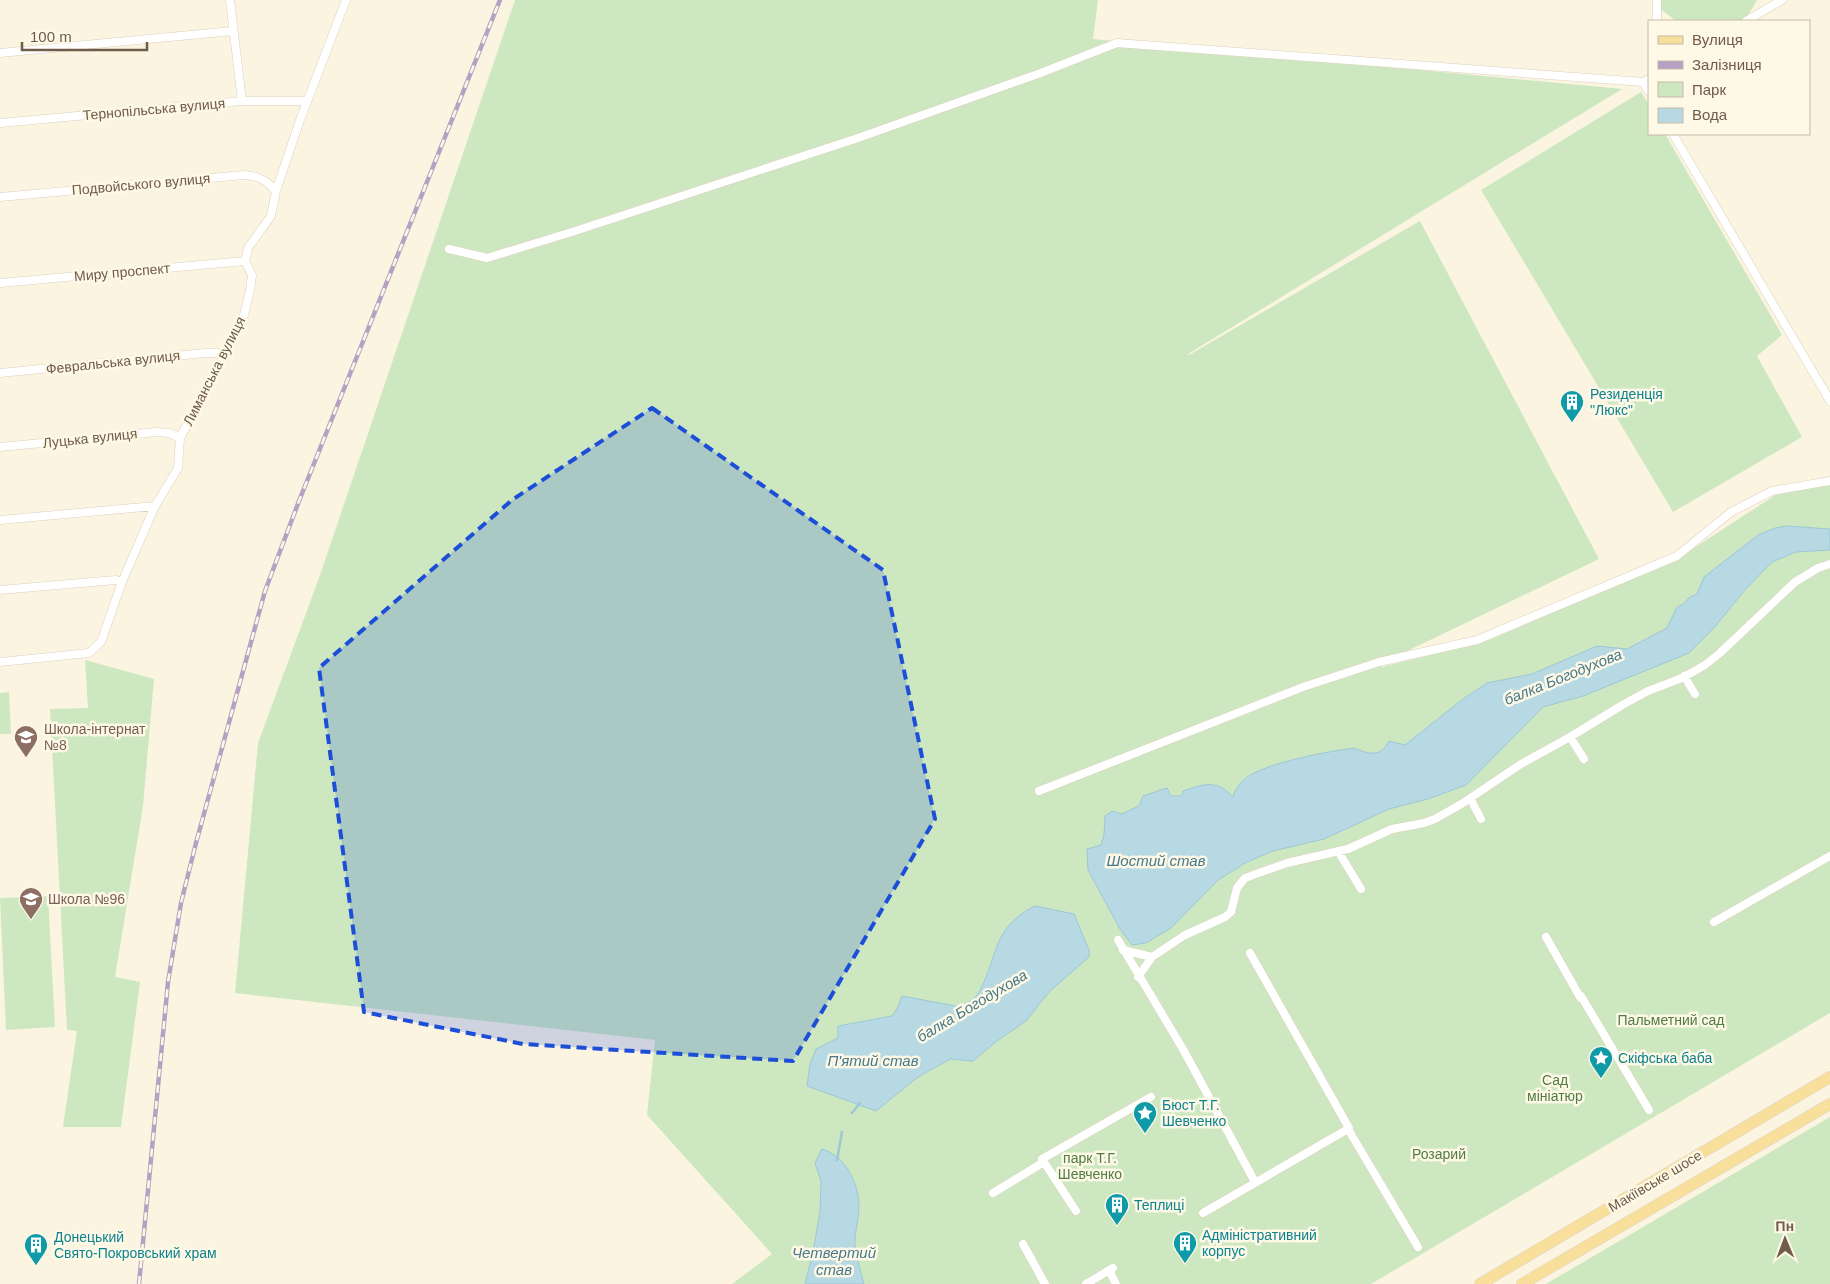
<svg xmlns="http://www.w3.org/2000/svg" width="1830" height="1284" font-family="Helvetica,sans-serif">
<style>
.green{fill:#cde8c1}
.water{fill:#b7d9e4;stroke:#9dc7d5}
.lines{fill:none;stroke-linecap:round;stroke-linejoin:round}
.stream{stroke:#9dc7d5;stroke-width:2.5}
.street-casing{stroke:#dfd0be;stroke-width:9}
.primary-casing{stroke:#ddd8d3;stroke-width:12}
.street{stroke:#fff;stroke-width:8}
.primary{stroke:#f8df9b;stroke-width:11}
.rail-casing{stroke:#b7a1c3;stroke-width:4.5}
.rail{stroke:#fef8e7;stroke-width:2.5;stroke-dasharray:8;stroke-linecap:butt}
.marked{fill:#1d4ed8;fill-opacity:0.2;stroke:#1d4ed8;stroke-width:4;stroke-dasharray:10 6;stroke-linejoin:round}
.labels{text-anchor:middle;stroke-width:5;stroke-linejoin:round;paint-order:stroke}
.street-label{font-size:14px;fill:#715b49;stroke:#fef8e7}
.culture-label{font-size:14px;fill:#0d838f;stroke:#fef8e7;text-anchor:start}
.education-label{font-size:14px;fill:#785e54;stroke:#fef8e7;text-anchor:start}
.park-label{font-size:14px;fill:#507d44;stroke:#fef8e7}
.water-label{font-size:15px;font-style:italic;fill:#47798b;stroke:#fef8e7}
</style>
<rect width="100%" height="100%" fill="#fbf4e1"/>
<!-- green -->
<path class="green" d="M515 0H1098L1093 39 1622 89 1188 354 1189 355 1420 221 1599 559 1380 664 1382 667 1489 640 1674 561 1777 494 1830 485V1013L1371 1284H732L772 1254 647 1115 655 1040 235 993 258 743 319 578Z
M1659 0H1757L1747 17 1739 21H1676L1659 8Z
M1641 92 1649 105V134H1665L1782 335 1757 356 1802 437 1673 512 1481 190Z
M85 660 154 679 143 806 115 977 140 982 121 1127H63L77 1031 67 1030 50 709 88 708Z
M9 692 11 734H0V693Z
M48 896 55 1027 6 1030 0 898Z
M1830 1117V1284H1546Z"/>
<!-- water -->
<path class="water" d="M1787 526 1830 529V550L1796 552 1772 562 1745 590 1713 629 1689 653 1583 696 1543 707 1466 785 1428 799 1389 809 1324 839 1273 851 1247 862 1218 880 1171 928 1146 943 1132 945 1120 929 1088 870 1087 849 1101 845 1104 834 1105 816 1112 811 1122 814 1139 806 1143 796 1167 788 1171 796H1182L1183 791C1203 784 1217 779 1233 797 1235 788 1243 779 1252 774 1277 761 1325 752 1354 748 1369 754 1380 758 1389 741L1405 745 1463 699 1487 683 1532 674 1597 646 1627 649 1667 628 1677 607 1682 605 1690 597 1697 594 1704 577 1758 535 1775 528Z
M1035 906 1074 914 1089 950V957L1049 992 1026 1021 997 1041 973 1061 950 1059 918 1077 876 1111 807 1086 810 1064 816 1049 838 1038V1026L892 1016 898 1007 902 996 961 1007C967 1003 976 998 979 992 999 956 991 928 1035 906Z
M822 1149C846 1156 859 1184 859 1207 859 1220 854 1233 855 1246 856 1258 861 1272 864 1284H805L813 1252 820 1212 821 1181 815 1163Z"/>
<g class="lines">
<!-- stream -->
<path class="stream" d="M852 1113 860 1103
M837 1160 842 1132"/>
<!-- street casing -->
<g class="street-casing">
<path id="street" d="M230 0 242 101
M1657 21V0
M1746 21 1782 0
M0 53 233 31
M1649 79 1643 82 1649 92
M0 123 242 101H307
M1673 134 1830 401
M0 197 244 175C259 176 266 180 276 191
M449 249 487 258 572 232 858 138 1038 74 1117 43 1643 82
M0 283 245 261
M0 373 205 353H226
M0 447 157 432 169 433 180 438
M0 520 155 506
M0 590 116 580 122 582
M0 662 89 653 101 642 122 582 155 506 178 468 180 438 226 353 244 315 250 291 252 275 245 261 248 248 271 216 276 191 300 120 346 0
M1684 676 1695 694
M1570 737 1584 759
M1039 791 1303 687 1379 662 1477 640 1677 556 1731 512 1772 491 1830 481
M1470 798 1481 819
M1338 851 1361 889
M1714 922 1830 856
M1546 937 1580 997
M1118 940 1184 1051 1255 1182
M1123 950 1152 957
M1250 953 1349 1128
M1138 977 1152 957 1185 935 1225 917 1231 912 1237 888 1245 878 1287 863 1348 849 1392 829 1424 823 1435 819 1463 803 1521 764 1570 737 1624 704 1648 691 1682 678 1705 665 1720 653 1795 582 1818 568 1830 564
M1581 996 1649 1110
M993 1193 1044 1162
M1076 1211 1042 1159 1151 1097
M1203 1213 1348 1129 1418 1247
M1023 1244 1045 1284
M1109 1270 1116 1284
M1086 1284 1113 1268"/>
</g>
<!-- primary casing -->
<g class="primary-casing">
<path id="primary" d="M1480 1284 1830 1077
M1522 1284 1830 1104"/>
</g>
<!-- street -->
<use href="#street" class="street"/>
<!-- primary -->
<use href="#primary" class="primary"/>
<!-- rail casing -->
<g class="rail-casing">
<path id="rail" d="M139 1284 168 982 181 903 196 843 265 591 299 501 500 0"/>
</g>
<!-- rail -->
<use href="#rail" class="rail"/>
</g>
<!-- marked area -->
<path class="marked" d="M652 408 883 570 935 819 793 1061 523 1044 364 1012 319 668 512 500Z"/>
<!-- icons -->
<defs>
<g id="building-pin" transform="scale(1.25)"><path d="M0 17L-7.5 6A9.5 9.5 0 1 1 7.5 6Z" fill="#0f9aa8" stroke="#fef8e7"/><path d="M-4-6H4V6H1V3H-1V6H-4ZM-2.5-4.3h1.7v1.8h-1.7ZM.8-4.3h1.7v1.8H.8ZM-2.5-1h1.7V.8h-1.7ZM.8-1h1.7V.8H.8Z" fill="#fff"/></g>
<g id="school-pin" transform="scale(1.25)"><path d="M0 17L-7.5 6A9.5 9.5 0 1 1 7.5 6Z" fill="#8d6e63" stroke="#fef8e7"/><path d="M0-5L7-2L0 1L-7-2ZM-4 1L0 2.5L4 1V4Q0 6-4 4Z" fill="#fff"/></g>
<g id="sight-pin" transform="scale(1.25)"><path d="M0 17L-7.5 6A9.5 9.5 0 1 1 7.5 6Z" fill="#0f9aa8" stroke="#fef8e7"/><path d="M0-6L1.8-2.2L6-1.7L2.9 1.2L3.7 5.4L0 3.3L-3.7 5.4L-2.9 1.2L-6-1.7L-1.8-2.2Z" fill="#fff"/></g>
</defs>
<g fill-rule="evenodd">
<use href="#building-pin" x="1572" y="402"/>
<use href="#school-pin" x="26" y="737"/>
<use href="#school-pin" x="31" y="899"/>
<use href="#sight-pin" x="1601" y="1058"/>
<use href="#sight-pin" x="1145" y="1113"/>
<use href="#building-pin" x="1117" y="1205"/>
<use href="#building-pin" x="1185" y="1243"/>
<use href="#building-pin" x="36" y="1245"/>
</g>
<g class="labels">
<!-- street labels -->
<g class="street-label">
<text transform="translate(154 109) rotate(-5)" y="5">Тернопільська вулиця</text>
<text transform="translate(141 184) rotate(-5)" y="5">Подвойського вулиця</text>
<text transform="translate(122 272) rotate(-5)" y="5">Миру проспект</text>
<text transform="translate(113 362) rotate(-6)" y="5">Февральська вулиця</text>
<text transform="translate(214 371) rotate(-63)" y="5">Лиманська вулиця</text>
<text transform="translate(90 438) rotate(-6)" y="5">Луцька вулиця</text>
<text transform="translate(1655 1181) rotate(-31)" y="5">Макіївське шосе</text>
</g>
<!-- culture labels -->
<g class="culture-label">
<text x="1590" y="399">Резиденція<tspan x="1590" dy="16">"Люкс"</tspan></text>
<text x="1618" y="1063">Скіфська баба</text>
<text x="1162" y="1110">Бюст Т.Г.<tspan x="1162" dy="16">Шевченко</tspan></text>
<text x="1134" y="1210">Теплиці</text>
<text x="1202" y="1240">Адміністративний<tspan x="1202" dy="16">корпус</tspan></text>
<text x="54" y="1242">Донецький<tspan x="54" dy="16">Свято-Покровський храм</tspan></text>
</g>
<!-- education labels -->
<g class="education-label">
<text x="44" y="734">Школа-інтернат<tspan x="44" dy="16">№8</tspan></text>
<text x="48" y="904">Школа №96</text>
</g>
<!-- park labels -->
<g class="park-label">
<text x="1671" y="1025">Пальметний сад</text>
<text x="1555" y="1085">Сад<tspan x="1555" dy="16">мініатюр</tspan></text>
<text x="1439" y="1159">Розарий</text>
<text x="1090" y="1163">парк Т.Г.<tspan x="1090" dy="16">Шевченко</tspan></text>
</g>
<!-- water labels -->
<g class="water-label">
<text transform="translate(1563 677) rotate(-22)" y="5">балка Богодухова</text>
<text x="1156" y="866">Шостий став</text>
<text transform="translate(972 1006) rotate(-31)" y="5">балка Богодухова</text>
<text x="873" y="1066">П'ятий став</text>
<text x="834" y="1258">Четвертий<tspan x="834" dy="17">став</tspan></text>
</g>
</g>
<!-- legend -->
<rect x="1648" y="20" width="162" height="115" fill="#fef8e7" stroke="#c6b9a8"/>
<rect x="1658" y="36" width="25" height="8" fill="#f8df9b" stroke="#c6b9a8"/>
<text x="1692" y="45" font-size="15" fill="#715b49">Вулиця</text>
<rect x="1658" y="61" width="25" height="8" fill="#b7a1c3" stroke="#c6b9a8"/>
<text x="1692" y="70" font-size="15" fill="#715b49">Залізниця</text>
<rect x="1658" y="82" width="25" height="15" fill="#cde8c1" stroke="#c6b9a8"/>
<text x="1692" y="95" font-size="15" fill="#715b49">Парк</text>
<rect x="1658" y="108" width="25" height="15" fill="#b7d9e4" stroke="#c6b9a8"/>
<text x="1692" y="120" font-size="15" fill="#715b49">Вода</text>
<!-- north arrow -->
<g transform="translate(1785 1239) rotate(359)" stroke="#fef8e7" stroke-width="4" paint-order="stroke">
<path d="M0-4L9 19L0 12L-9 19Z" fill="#715b49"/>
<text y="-8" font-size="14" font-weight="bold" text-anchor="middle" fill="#715b49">Пн</text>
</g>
<!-- scale -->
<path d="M22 42v8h125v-8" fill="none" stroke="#715b49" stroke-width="2.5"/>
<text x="30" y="42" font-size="15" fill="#715b49" stroke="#fef8e7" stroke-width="4" paint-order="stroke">100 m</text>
</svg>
